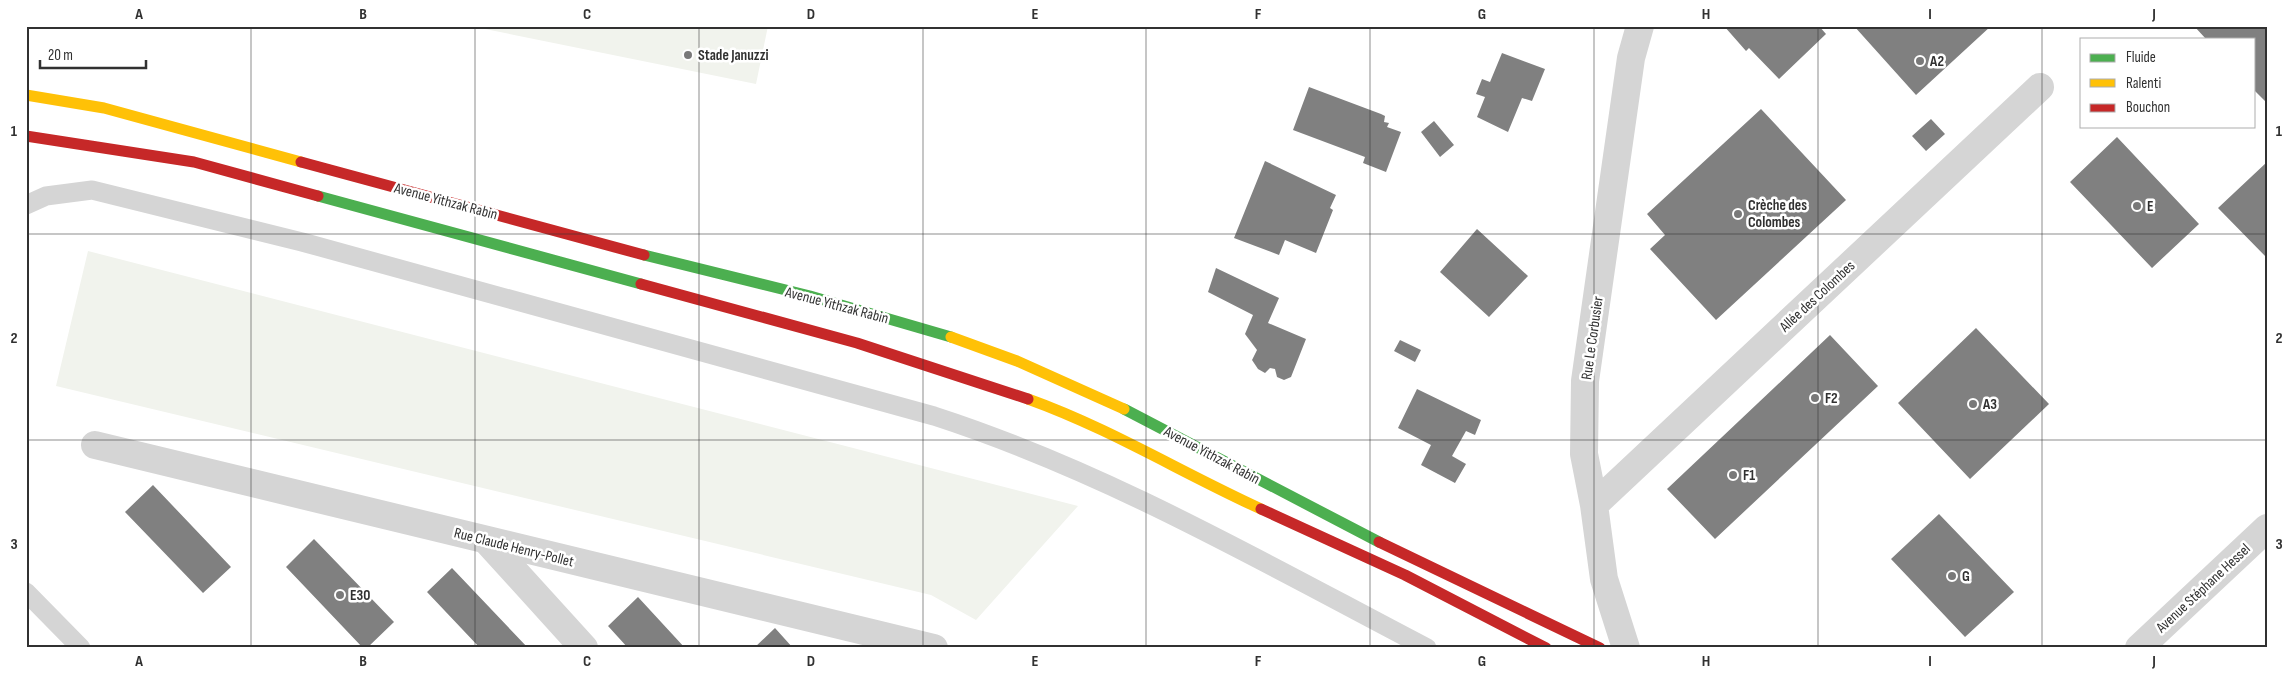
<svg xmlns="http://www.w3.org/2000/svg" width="2293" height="674" font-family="'Sofia Sans Condensed',sans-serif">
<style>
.grass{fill:#f1f3ed}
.building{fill:#808080}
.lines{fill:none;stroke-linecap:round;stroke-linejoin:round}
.lane{stroke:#d5d5d5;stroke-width:19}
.street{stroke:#d5d5d5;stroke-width:28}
.fast{stroke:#4caf50;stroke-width:11}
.slow{stroke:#ffc107;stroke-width:11}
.jam{stroke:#c62828;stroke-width:11}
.grid{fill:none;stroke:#313131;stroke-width:1;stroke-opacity:0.55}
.poi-dot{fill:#797979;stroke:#fff;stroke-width:2}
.labels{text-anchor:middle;stroke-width:5;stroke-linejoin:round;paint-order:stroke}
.poi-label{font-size:15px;font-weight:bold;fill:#313131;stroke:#fff;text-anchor:start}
.street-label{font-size:15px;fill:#313131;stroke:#fff}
.neatline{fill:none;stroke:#313131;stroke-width:2}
.grid-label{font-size:16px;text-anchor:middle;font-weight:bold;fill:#313131}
</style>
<rect width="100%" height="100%" fill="#fff"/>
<!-- grass -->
<path class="grass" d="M470 26H768L756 84Z
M88 251 1078 506 976 620 931 595 56 386Z"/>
<!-- building -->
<path class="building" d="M1724 26H1819L1826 34 1779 79 1749 48 1746 51Z
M1854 26H1991L1916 95Z
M2194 26H2267V103L2254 90V39H2206Z
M1502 53 1545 69 1532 101 1522 98 1508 132 1477 117 1485 97 1476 94 1482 79 1490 82Z
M1309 87 1381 114 1385 116 1384 122 1389 123 1387 127 1401 132 1386 172 1363 163 1365 157 1293 130Z
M1761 109 1846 200 1716 320 1650 249 1665 235 1647 214Z
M1931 119 1945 134 1926 151 1912 136Z
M1434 121 1454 145 1440 157 1421 132Z
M2117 137 2199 224 2152 268 2070 182Z
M1265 161 1336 195 1330 208 1333 210 1316 253 1285 240 1279 255 1234 238Z
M2267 162V258L2218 208Z
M1477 229 1528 276 1489 317 1440 272Z
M1216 268 1279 298 1268 323 1306 339 1291 377 1284 380 1277 377 1275 369 1270 368 1265 373 1258 369 1252 360 1257 350 1245 334 1253 315 1208 292Z
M1976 328 2049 404 1970 479 1898 403Z
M1830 335 1878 386 1715 539 1667 489Z
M1400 340 1421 350 1415 362 1394 351Z
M1417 389 1481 420 1475 435 1466 431 1452 456 1466 464 1455 483 1421 465 1431 445 1398 428Z
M153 485 231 567 203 593 125 512Z
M1939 514 2014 592 1965 637 1891 559Z
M314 539 394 622 367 648H363L286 567Z
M452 568 528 648H480L427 592Z
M638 597 685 648H628L608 626Z
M775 628 793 648H754Z"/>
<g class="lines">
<!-- lane -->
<path class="lane" d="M26 205 46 196 92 190 302 242 934 416C1107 472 1266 564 1427 648
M26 592 81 648"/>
<!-- street -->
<path class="street" d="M95 445 934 648
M1594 505 2040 87
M486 540 584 648
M1626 648 1604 579 1594 505 1584 454 1585 381 1631 58 1640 26
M2139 648 2267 528"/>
<!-- fast -->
<path class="fast" d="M318 196 641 284
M644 255 810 296 951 337
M1124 409 1379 542"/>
<!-- slow -->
<path class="slow" d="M26 95 104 108 301 162
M951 337 1017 361 1124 409
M1028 399C1109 428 1182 473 1261 509"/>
<!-- jam -->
<path class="jam" d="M26 136 194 162 318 196
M301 162 644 255
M641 284 857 343 1028 399
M1261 509 1405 575 1546 648
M1379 542 1600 648"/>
</g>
<!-- grid -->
<path class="grid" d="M251 26V648M475 26V648M699 26V648M923 26V648M1146 26V648M1370 26V648M1594 26V648M1818 26V648M2042 26V648M26 234H2267M26 440H2267"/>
<!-- markers -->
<g class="poi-dot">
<circle cx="688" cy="55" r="5"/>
<circle cx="1920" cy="61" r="5"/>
<circle cx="2137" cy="206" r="5"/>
<circle cx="1738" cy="214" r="5"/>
<circle cx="1815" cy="398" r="5"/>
<circle cx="1973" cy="404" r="5"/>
<circle cx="1733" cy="475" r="5"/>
<circle cx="1952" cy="576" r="5"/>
<circle cx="340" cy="595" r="5"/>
</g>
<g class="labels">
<!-- poi labels -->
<g class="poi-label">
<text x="698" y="60">Stade Januzzi</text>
<text x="1930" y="66">A2</text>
<text x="1748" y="210">Crèche des<tspan x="1748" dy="17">Colombes</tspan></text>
<text x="2147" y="211">E</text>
<text x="1825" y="403">F2</text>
<text x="1983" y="409">A3</text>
<text x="1743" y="480">F1</text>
<text x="1962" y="581">G</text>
<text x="350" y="600">E30</text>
</g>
<!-- street labels -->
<g class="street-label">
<text transform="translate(446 201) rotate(15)" y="5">Avenue Yithzak Rabin</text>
<text transform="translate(1817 296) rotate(-43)" y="5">Allée des Colombes</text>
<text transform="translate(837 305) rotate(15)" y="5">Avenue Yithzak Rabin</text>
<text transform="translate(1592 338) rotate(-82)" y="5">Rue Le Corbusier</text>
<text transform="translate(1212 455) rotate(28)" y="5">Avenue Yithzak Rabin</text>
<text transform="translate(514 547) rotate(14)" y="5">Rue Claude Henry-Pollet</text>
<text transform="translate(2203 588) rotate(-43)" y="5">Avenue Stéphane Hessel</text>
</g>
</g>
<!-- border -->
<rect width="2293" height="674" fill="none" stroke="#ffffff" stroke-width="55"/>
<!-- legend -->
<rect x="2080" y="38" width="175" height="90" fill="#ffffff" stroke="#adadad"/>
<rect x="2090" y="54" width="25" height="8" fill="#4caf50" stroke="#adadad"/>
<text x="2126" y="62" font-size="15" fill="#313131">Fluide</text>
<rect x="2090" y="79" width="25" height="8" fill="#ffc107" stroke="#adadad"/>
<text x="2126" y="88" font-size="15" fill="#313131">Ralenti</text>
<rect x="2090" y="104" width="25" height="8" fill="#c62828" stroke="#adadad"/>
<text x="2126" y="112" font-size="15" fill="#313131">Bouchon</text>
<!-- scale -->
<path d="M40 60v8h106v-8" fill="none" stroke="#313131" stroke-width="2.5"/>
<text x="48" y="60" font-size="15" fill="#313131" stroke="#ffffff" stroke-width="4" paint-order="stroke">20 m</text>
<rect x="28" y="28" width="2238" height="618" class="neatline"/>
<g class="grid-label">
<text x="139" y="19">A</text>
<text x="363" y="19">B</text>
<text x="587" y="19">C</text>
<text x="811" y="19">D</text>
<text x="1035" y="19">E</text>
<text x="1258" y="19">F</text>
<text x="1482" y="19">G</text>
<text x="1706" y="19">H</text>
<text x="1930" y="19">I</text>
<text x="2154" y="19">J</text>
<text x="14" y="136">1</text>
<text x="2279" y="136">1</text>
<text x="14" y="343">2</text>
<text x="2279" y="343">2</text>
<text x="14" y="549">3</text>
<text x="2279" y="549">3</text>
<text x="139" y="666">A</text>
<text x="363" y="666">B</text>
<text x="587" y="666">C</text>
<text x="811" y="666">D</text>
<text x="1035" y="666">E</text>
<text x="1258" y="666">F</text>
<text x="1482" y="666">G</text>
<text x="1706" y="666">H</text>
<text x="1930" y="666">I</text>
<text x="2154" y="666">J</text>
</g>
</svg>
